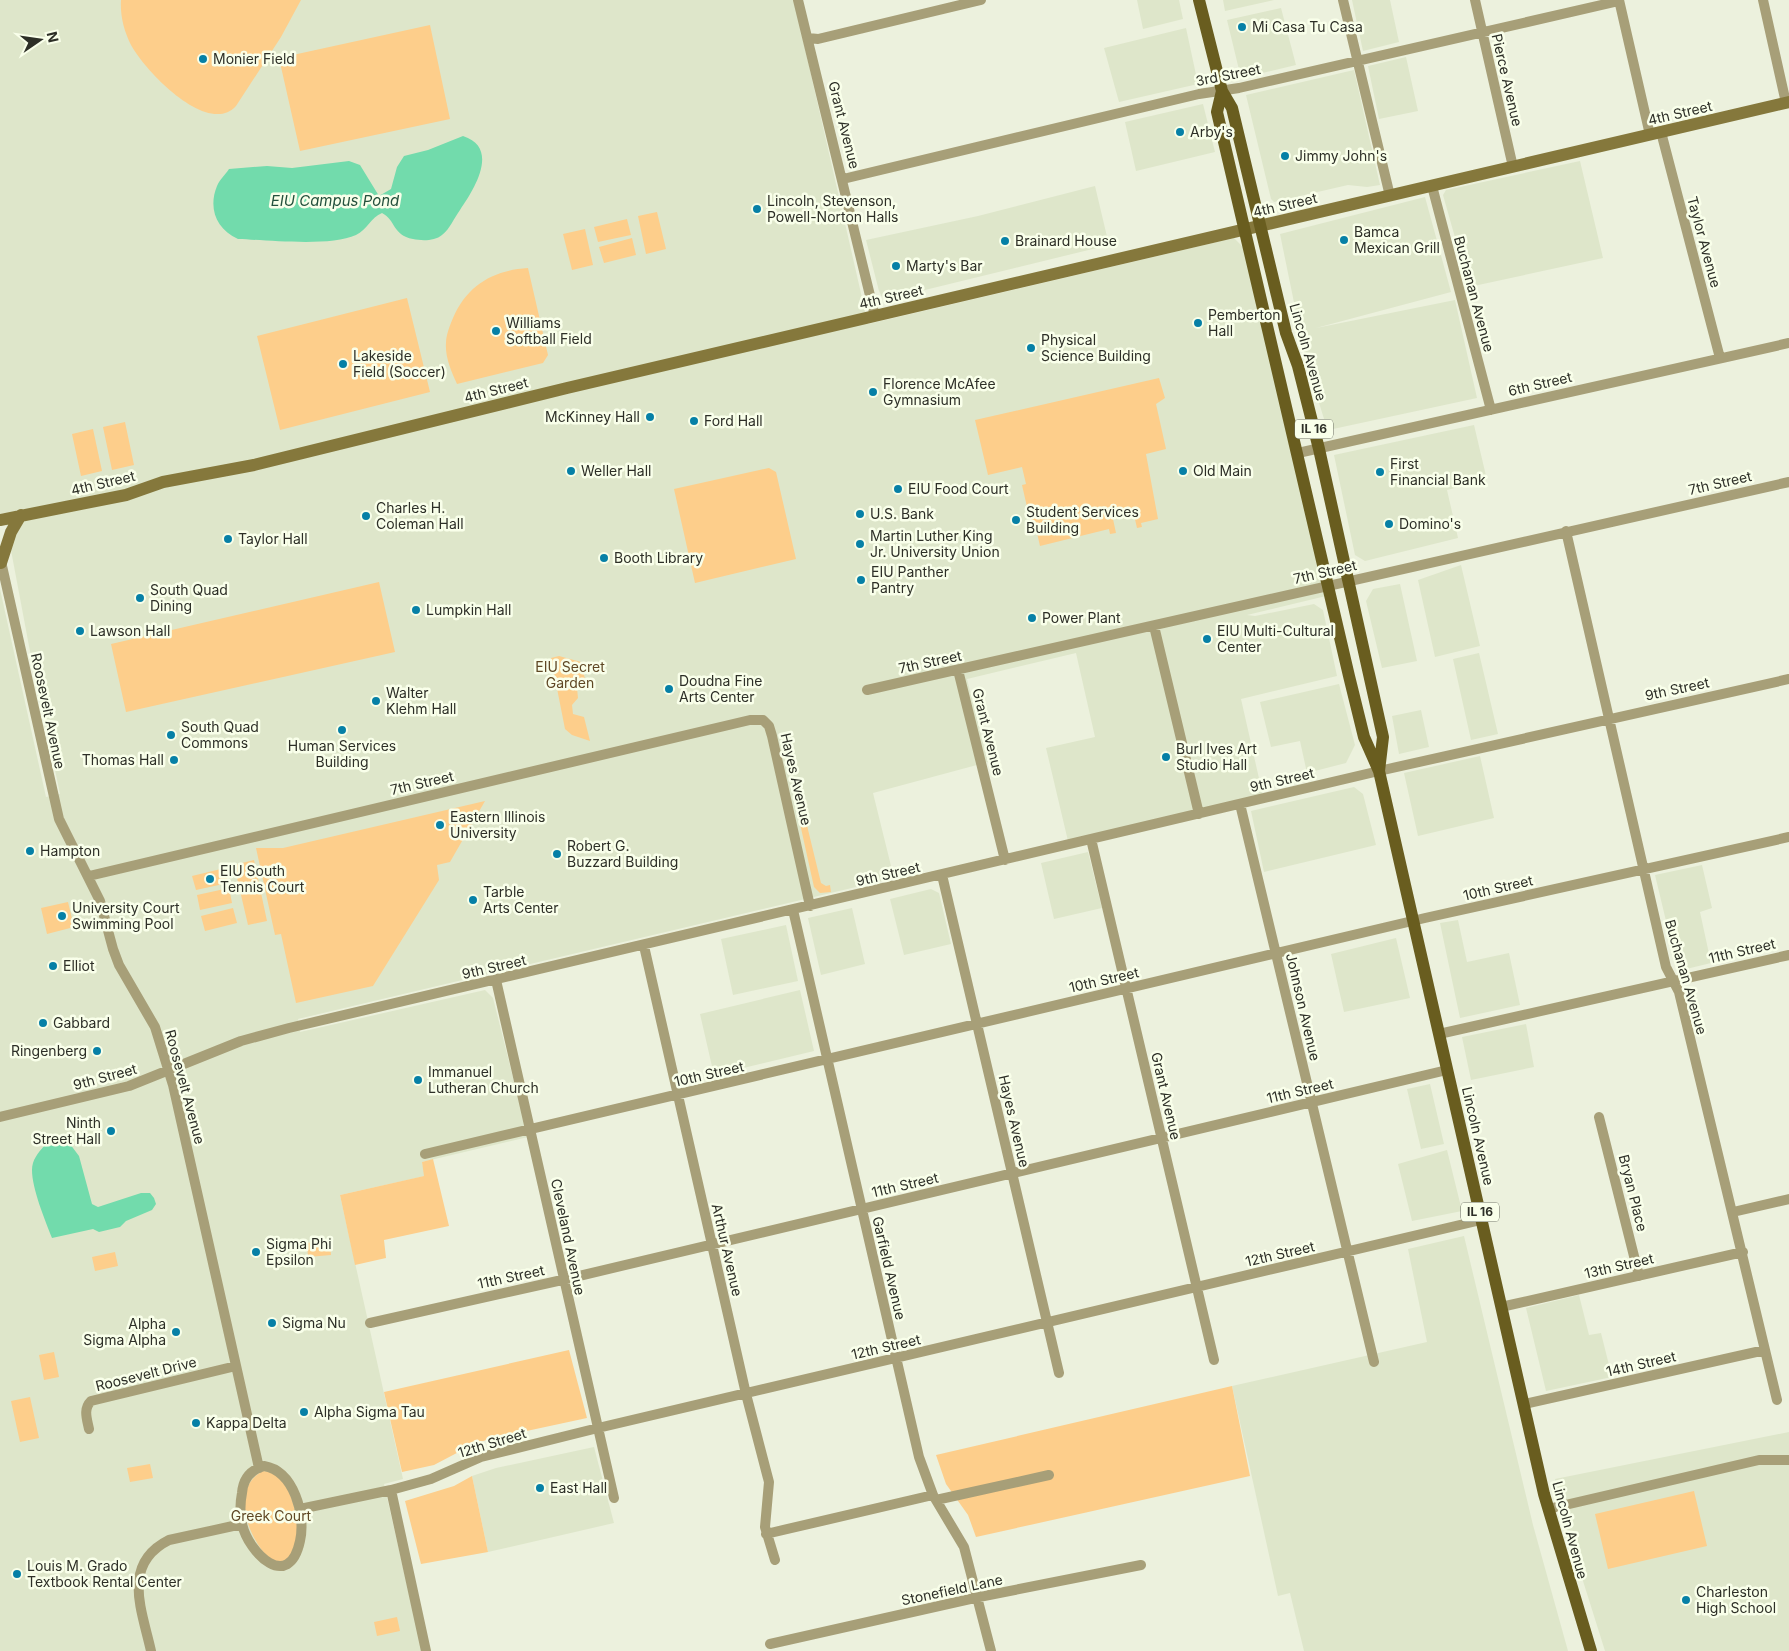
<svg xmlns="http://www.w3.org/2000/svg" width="1789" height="1651" font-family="Inter,sans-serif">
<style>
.built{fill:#dee6ca}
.green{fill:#fdce8b}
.water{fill:#72dbac}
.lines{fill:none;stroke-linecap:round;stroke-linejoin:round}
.street{stroke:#a79f78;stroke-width:10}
.secondary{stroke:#85783c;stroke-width:12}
.primary{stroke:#695d1f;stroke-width:12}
.poi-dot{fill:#0680a6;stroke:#f9ffea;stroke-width:2}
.labels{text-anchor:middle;stroke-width:5;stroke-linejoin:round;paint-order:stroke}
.shield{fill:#f9ffea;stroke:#6a6d62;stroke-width:1}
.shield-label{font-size:12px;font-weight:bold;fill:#2d2f27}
.poi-label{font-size:14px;fill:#2d2f27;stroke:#f9ffea;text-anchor:start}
.street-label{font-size:14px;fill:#2d2f27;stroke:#f9ffea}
.park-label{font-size:14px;fill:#5f4724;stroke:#f9ffea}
.water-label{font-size:15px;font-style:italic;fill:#24513d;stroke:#f9ffea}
</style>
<rect width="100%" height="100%" fill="#ecf1dd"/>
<!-- built -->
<path class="built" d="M0 0H794L868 324 1234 238 1246 250 1326 596 1247 615 1255 616 1314 604 1323 610 1337 676 1241 699 1263 796 1068 841 1046 748 1095 737 1076 653 967 679 988 762 873 793 894 878 298 1019 300 1032 485 990 493 998 528 1137 422 1162 425 1176 340 1195 403 1479 384 1484 422 1651H0V589L46 797 60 794 29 646 4 513 0 514Z
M1137 0H1179L1183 19 1143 29Z
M1223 0H1274L1225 11Z
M1352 0H1390L1399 42 1363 51Z
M1281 8 1296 65 1241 78 1227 20Z
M1186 28 1198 84 1119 102 1104 48Z
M1406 57 1418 111 1379 119 1368 66Z
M1354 70 1380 185 1367 187 1348 185 1274 202 1271 199 1246 95Z
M1203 104 1215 152 1136 171 1125 122Z
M1580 161 1603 258 1469 287 1443 195 1446 190Z
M1095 186 1109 245 888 299 882 297 879 291 866 240 978 216Z
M1425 197 1451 292 1316 328 1455 300 1477 398 1333 429 1325 422 1306 361 1280 234Z
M1474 425 1487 480 1447 490 1458 538 1365 561 1355 555 1334 455Z
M1461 565 1480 646 1435 657 1418 580Z
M1400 584 1417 661 1382 668 1366 601 1373 589Z
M1479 653 1498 734 1471 740 1453 659Z
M1339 684 1355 745 1346 763 1307 773 1300 741 1271 747 1260 702Z
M1421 710 1429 747 1399 754 1392 716Z
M1480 756 1494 818 1418 836 1404 773Z
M1354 787 1363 794 1376 845 1264 872 1251 811Z
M1088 852 1102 908 1054 919 1041 863Z
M1702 865 1712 908 1700 912 1711 963 1678 971 1655 875Z
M931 889 939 893 951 944 904 955 890 899Z
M852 908 865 964 821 975 808 918Z
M1458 920 1467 962 1509 953 1520 1005 1460 1018 1440 923Z
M786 925 798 981 733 995 721 939Z
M1396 938 1410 998 1344 1012 1331 954Z
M800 990 814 1051 714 1075 700 1014Z
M1526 1024 1534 1067 1471 1080 1462 1037Z
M1430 1084 1444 1144 1421 1149 1407 1089Z
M1447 1150 1462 1211 1412 1221 1398 1164Z
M1464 1236 1533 1525 1568 1651H1304L1290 1593 1278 1596 1232 1386 1427 1342 1408 1249Z
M1579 1295 1589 1335 1601 1333 1612 1377 1546 1391 1526 1308Z
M1789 1432V1651H1605L1567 1530 1555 1479Z
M594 1447 614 1523 488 1552 472 1476 496 1468Z"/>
<!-- green -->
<path class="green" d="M121 0H301L281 37 236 106C208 137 145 71 131 45 124 31 120 16 121 0Z
M430 25 450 119 300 151 279 58Z
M657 212 666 249 646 254 638 216Z
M627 219 631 235 598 242 594 227Z
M585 229 593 265 572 270 563 234Z
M632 238 636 255 604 263 599 247Z
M528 268 548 355 543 363 457 384C451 371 445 357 446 343 446 335 450 325 453 318 467 285 494 270 528 268Z
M407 298 430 392 280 430 257 336Z
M1159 378 1165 398 1156 404 1166 449 1146 454 1158 519 1141 523 1142 527 1137 528 1134 515 1113 519 1116 533 1110 534 1109 529 1040 546 1037 533H1033L1022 485 1026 484 1022 467 988 475 975 420Z
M125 422 134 465 112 470 103 427Z
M93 429 102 471 81 476 72 434Z
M769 468 776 472 796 559 695 583 674 489Z
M379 582 395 652 126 712 111 644Z
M559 656 581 662 585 679 577 688 578 698 572 705 573 714 584 717 590 741 572 735 565 729 551 658Z
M485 801 450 862 437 865 439 880 373 986 296 1003 281 934 275 935 256 848H283Z
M803 809 821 883 826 886 830 885 831 892 820 893 814 887 797 810Z
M254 860 267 921 248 925 234 865Z
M225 868 228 883 196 890 192 876Z
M229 888 232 903 200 910 197 895Z
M68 902 74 927 47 934 41 908Z
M233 908 237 923 205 931 201 916Z
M433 1159 449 1226 384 1240 386 1258 355 1265 340 1195 424 1176 422 1162Z
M330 1240 331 1255 308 1257 307 1243Z
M115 1252 118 1266 95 1271 92 1257Z
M569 1350 587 1418 489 1439 472 1445 434 1465 402 1472 384 1392Z
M54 1352 59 1377 44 1380 39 1355Z
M1232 1386 1250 1476 976 1537 968 1515 946 1484 936 1455Z
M30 1397 39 1438 20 1442 11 1401Z
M150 1464 153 1478 130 1482 127 1468Z
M263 1471C266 1471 271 1472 274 1473 295 1484 310 1553 283 1561 280 1562 274 1561 271 1561 249 1539 228 1490 263 1471Z
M472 1476 488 1552 421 1564 405 1501 454 1486Z
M1694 1491 1707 1546 1608 1569 1595 1514Z
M397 1617 400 1631 377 1636 374 1622Z"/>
<!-- water -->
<path class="water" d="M463 136C501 148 473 191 460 210 454 218 450 229 442 235 435 241 422 241 413 239 392 235 396 220 382 213 371 217 367 230 356 235 330 247 268 240 238 239 216 229 208 208 217 186 220 179 225 175 229 169L267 166 292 168 349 161 360 165 379 196 391 189 397 167 404 156 428 150Z
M70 1144 79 1156 92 1204 98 1207 141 1193H150L154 1198 156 1204 152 1210 126 1221 120 1227 99 1232 93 1229 52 1238C45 1220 32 1189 32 1170 32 1160 38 1153 44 1146Z"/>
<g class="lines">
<!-- street -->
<path class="street" d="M798 0 875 316
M1343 0 1390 196
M1475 0 1513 167
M1619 0 1650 135
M1763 0 1786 103
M808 38 818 39 981 0
M1661 132 1720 358
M843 179 1199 94 1239 88 1619 1
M1432 186 1491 410
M1298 453 1789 343
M1566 531 1666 967 1679 992 1777 1400
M0 557 59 819 100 901 113 949 119 965 155 1027 173 1085 259 1468
M1154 626 1199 814
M958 670 1005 860
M867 690 1789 482
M1240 804 1374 1362
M1091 839 1214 1360
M942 875 1059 1373
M89 876 750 720H763L769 726 772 736 810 906
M793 910 919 1457 933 1495 964 1547 991 1651
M644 946 746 1394 769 1482 765 1527 775 1560
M496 980 614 1498
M1439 1034 1789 955
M0 1117 129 1086 241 1041 289 1028 1379 771 1789 679
M1599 1117 1639 1276
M425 1154 1425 918 1789 837
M1733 1212 1789 1199
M1501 1307 1743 1252
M370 1323 562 1280 1447 1070
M1524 1404 1765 1350
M89 1429C87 1419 83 1409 91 1401L236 1366
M264 1466C294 1471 306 1515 300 1541 289 1592 249 1554 242 1524 240 1514 240 1503 242 1493 243 1480 250 1470 264 1466Z
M391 1490 426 1651
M936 1500 1049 1475
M300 1509 391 1490 431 1479 481 1457 598 1428 1481 1220
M1548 1509 1759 1460H1789
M766 1534 933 1495
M770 1644 979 1597 1141 1565
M151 1651C142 1610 121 1564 169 1540L242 1524"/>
<!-- secondary -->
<path class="secondary" d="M0 520 126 495 163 482 254 465 567 388 1789 102
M1 563 11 532 21 515"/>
<!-- primary -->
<path class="primary" d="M1199 0 1222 91 1232 108 1286 333 1298 366 1319 449 1383 737 1379 771
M1222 91 1217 112 1349 676 1364 737 1379 771 1544 1494 1591 1651"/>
</g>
<!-- markers -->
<g class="poi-dot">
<circle cx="1242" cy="27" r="5"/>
<circle cx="203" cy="59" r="5"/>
<circle cx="1180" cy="132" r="5"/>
<circle cx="1285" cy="156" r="5"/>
<circle cx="757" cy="209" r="5"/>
<circle cx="1344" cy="240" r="5"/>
<circle cx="1005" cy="241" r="5"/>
<circle cx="896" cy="266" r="5"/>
<circle cx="1198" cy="323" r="5"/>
<circle cx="496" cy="331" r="5"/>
<circle cx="1031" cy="348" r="5"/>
<circle cx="343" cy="364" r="5"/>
<circle cx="873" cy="392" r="5"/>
<circle cx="650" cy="417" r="5"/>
<circle cx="694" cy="421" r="5"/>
<circle cx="571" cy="471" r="5"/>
<circle cx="1183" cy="471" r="5"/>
<circle cx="1380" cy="472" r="5"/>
<circle cx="898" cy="489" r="5"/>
<circle cx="860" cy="514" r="5"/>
<circle cx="366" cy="516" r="5"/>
<circle cx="1016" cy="520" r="5"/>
<circle cx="1389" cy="524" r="5"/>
<circle cx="228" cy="539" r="5"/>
<circle cx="860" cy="544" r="5"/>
<circle cx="604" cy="558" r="5"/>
<circle cx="861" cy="580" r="5"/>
<circle cx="140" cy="598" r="5"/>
<circle cx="416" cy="610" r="5"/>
<circle cx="1032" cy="618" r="5"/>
<circle cx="80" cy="631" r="5"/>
<circle cx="1207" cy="639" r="5"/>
<circle cx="669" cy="689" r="5"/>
<circle cx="376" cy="701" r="5"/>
<circle cx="342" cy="730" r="5"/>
<circle cx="171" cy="735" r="5"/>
<circle cx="1166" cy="757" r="5"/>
<circle cx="174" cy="760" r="5"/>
<circle cx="440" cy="825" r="5"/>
<circle cx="30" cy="851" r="5"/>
<circle cx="557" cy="854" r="5"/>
<circle cx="210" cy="879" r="5"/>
<circle cx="473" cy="900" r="5"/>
<circle cx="62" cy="916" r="5"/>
<circle cx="53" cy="966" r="5"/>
<circle cx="43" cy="1023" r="5"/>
<circle cx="97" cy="1051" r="5"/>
<circle cx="418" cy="1080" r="5"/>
<circle cx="111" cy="1131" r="5"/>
<circle cx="256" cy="1252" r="5"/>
<circle cx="272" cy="1323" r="5"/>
<circle cx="176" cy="1332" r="5"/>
<circle cx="304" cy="1412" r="5"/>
<circle cx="196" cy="1423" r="5"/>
<circle cx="540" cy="1488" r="5"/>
<circle cx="17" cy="1574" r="5"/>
<circle cx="1686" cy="1600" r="5"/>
</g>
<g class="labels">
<!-- shield labels -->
<g class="shield">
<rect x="1295" y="419.5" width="38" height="19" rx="4"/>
<rect x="1461" y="1202.5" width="38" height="19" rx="4"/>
</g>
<g class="shield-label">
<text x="1314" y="433">IL 16</text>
<text x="1480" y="1216">IL 16</text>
</g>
<!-- poi labels -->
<g class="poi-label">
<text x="1252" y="32">Mi Casa Tu Casa</text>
<text x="213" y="64">Monier Field</text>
<text x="1190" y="137">Arby's</text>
<text x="1295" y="161">Jimmy John's</text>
<text x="767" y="206">Lincoln, Stevenson,<tspan x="767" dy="16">Powell-Norton Halls</tspan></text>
<text x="1354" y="237">Bamca<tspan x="1354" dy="16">Mexican Grill</tspan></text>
<text x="1015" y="246">Brainard House</text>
<text x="906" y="271">Marty's Bar</text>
<text x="1208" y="320">Pemberton<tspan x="1208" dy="16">Hall</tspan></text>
<text x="506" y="328">Williams<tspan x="506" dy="16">Softball Field</tspan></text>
<text x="1041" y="345">Physical<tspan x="1041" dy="16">Science Building</tspan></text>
<text x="353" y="361">Lakeside<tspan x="353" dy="16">Field (Soccer)</tspan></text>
<text x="883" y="389">Florence McAfee<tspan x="883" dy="16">Gymnasium</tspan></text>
<text x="640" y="422" text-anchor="end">McKinney Hall</text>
<text x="704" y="426">Ford Hall</text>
<text x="1390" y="469">First<tspan x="1390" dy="16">Financial Bank</tspan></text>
<text x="581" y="476">Weller Hall</text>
<text x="1193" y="476">Old Main</text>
<text x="908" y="494">EIU Food Court</text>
<text x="376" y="513">Charles H.<tspan x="376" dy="16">Coleman Hall</tspan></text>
<text x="1026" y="517">Student Services<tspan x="1026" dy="16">Building</tspan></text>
<text x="870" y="519">U.S. Bank</text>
<text x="1399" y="529">Domino's</text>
<text x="870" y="541">Martin Luther King<tspan x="870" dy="16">Jr. University Union</tspan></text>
<text x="238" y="544">Taylor Hall</text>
<text x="614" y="563">Booth Library</text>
<text x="871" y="577">EIU Panther<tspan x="871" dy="16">Pantry</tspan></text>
<text x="150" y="595">South Quad<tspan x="150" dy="16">Dining</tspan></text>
<text x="426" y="615">Lumpkin Hall</text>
<text x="1042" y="623">Power Plant</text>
<text x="90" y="636">Lawson Hall</text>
<text x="1217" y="636">EIU Multi-Cultural<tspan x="1217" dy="16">Center</tspan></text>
<text x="679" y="686">Doudna Fine<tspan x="679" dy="16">Arts Center</tspan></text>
<text x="386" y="698">Walter<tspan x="386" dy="16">Klehm Hall</tspan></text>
<text x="181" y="732">South Quad<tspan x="181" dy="16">Commons</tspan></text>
<text x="342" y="751" text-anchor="middle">Human Services<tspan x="342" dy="16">Building</tspan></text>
<text x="1176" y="754">Burl Ives Art<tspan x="1176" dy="16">Studio Hall</tspan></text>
<text x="164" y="765" text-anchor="end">Thomas Hall</text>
<text x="450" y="822">Eastern Illinois<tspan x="450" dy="16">University</tspan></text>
<text x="567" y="851">Robert G.<tspan x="567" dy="16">Buzzard Building</tspan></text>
<text x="40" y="856">Hampton</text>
<text x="220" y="876">EIU South<tspan x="220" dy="16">Tennis Court</tspan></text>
<text x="483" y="897">Tarble<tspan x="483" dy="16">Arts Center</tspan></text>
<text x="72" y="913">University Court<tspan x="72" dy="16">Swimming Pool</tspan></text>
<text x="63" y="971">Elliot</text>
<text x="53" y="1028">Gabbard</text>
<text x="87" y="1056" text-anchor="end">Ringenberg</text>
<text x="428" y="1077">Immanuel<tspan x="428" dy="16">Lutheran Church</tspan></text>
<text x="101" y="1128" text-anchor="end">Ninth<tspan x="101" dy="16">Street Hall</tspan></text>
<text x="266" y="1249">Sigma Phi<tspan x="266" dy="16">Epsilon</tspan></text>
<text x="282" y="1328">Sigma Nu</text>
<text x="166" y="1329" text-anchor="end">Alpha<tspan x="166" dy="16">Sigma Alpha</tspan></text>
<text x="314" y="1417">Alpha Sigma Tau</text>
<text x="206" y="1428">Kappa Delta</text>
<text x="550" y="1493">East Hall</text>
<text x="27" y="1571">Louis M. Grado<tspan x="27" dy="16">Textbook Rental Center</tspan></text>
<text x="1696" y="1597">Charleston<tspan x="1696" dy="16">High School</tspan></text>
</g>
<!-- street labels -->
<g class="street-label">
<text transform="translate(1228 75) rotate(-11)" y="5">3rd Street</text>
<text transform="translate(1507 80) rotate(77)" y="5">Pierce Avenue</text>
<text transform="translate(1680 113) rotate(-13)" y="5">4th Street</text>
<text transform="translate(844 125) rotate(76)" y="5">Grant Avenue</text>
<text transform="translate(1285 205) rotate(-13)" y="5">4th Street</text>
<text transform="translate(1704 242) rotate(75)" y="5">Taylor Avenue</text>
<text transform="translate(1474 294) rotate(75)" y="5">Buchanan Avenue</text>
<text transform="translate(891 297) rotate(-13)" y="5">4th Street</text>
<text transform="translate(1308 352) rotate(74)" y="5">Lincoln Avenue</text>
<text transform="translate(1540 384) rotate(-13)" y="5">6th Street</text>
<text transform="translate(496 390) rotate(-14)" y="5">4th Street</text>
<text transform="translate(103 483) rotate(-13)" y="5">4th Street</text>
<text transform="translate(1720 483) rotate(-13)" y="5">7th Street</text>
<text transform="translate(1325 572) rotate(-13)" y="5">7th Street</text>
<text transform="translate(930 662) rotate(-12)" y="5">7th Street</text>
<text transform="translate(1677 689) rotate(-12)" y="5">9th Street</text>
<text transform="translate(48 711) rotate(78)" y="5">Roosevelt Avenue</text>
<text transform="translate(988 732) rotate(76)" y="5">Grant Avenue</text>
<text transform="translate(796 779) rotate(77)" y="5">Hayes Avenue</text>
<text transform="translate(1282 780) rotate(-13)" y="5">9th Street</text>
<text transform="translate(422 783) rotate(-13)" y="5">7th Street</text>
<text transform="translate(888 874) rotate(-13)" y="5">9th Street</text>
<text transform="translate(1498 888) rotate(-13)" y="5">10th Street</text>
<text transform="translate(1742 951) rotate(-13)" y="5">11th Street</text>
<text transform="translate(494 967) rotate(-13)" y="5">9th Street</text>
<text transform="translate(1686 977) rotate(74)" y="5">Buchanan Avenue</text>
<text transform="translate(1104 980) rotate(-13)" y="5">10th Street</text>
<text transform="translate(1303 1007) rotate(77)" y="5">Johnson Avenue</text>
<text transform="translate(709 1074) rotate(-13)" y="5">10th Street</text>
<text transform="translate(105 1077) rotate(-15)" y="5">9th Street</text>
<text transform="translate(185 1087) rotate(75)" y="5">Roosevelt Avenue</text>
<text transform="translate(1300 1091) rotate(-13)" y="5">11th Street</text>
<text transform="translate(1166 1096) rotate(77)" y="5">Grant Avenue</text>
<text transform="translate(1014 1121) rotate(77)" y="5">Hayes Avenue</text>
<text transform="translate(1478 1136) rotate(77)" y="5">Lincoln Avenue</text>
<text transform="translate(905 1185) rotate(-13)" y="5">11th Street</text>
<text transform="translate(1633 1193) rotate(76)" y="5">Bryan Place</text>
<text transform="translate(568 1237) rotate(78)" y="5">Cleveland Avenue</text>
<text transform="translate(727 1250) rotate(77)" y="5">Arthur Avenue</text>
<text transform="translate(1280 1254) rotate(-13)" y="5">12th Street</text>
<text transform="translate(1619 1266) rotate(-13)" y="5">13th Street</text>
<text transform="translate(889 1268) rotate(77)" y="5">Garfield Avenue</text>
<text transform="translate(511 1277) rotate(-12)" y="5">11th Street</text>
<text transform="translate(886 1347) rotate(-13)" y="5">12th Street</text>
<text transform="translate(1641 1364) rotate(-13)" y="5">14th Street</text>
<text transform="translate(146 1374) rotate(-14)" y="5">Roosevelt Drive</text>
<text transform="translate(492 1443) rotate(-17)" y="5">12th Street</text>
<text transform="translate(1570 1530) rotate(75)" y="5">Lincoln Avenue</text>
<text transform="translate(952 1590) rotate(-12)" y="5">Stonefield Lane</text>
</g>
<!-- park labels -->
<g class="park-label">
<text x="570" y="672">EIU Secret<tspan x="570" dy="16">Garden</tspan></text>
<text x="271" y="1521">Greek Court</text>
</g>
<!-- water labels -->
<g class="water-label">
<text x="335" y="206">EIU Campus Pond</text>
</g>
</g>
<!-- north arrow -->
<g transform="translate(40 40) rotate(77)" stroke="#f9ffea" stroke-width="4" paint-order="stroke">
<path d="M0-4L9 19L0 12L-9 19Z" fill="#2d2f27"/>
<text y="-8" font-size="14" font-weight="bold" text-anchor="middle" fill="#2d2f27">N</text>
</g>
</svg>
